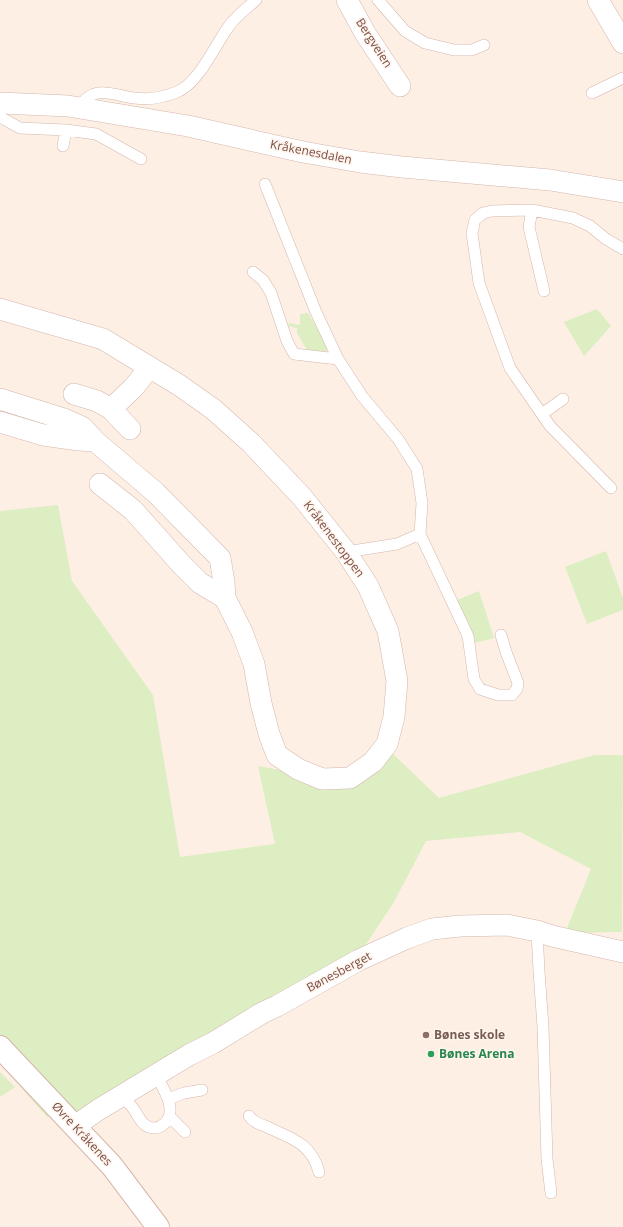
<svg xmlns="http://www.w3.org/2000/svg" width="623" height="1227" font-family="'Open Sans',sans-serif">
<style>
.green{fill:#dceec2}
.lines{fill:none;stroke-linecap:round;stroke-linejoin:round}
.lane-casing{stroke:#d4b6ac;stroke-width:12}
.street-casing{stroke:#d4b6ac;stroke-width:22}
.secondary-casing{stroke:#d7b5a9;stroke-width:24}
.lane{stroke:#fff;stroke-width:11}
.street{stroke:#fff;stroke-width:21}
.secondary{stroke:#fff;stroke-width:22}
.education-dot{fill:#8d6e63;stroke:#fff5ed;stroke-width:1.5}
.leisure-dot{fill:#2e9e5b;stroke:#fff5ed;stroke-width:1.5}
.labels{text-anchor:middle;stroke-width:3;stroke-linejoin:round;paint-order:stroke}
.street-label{font-size:12px;fill:#7a4f47;stroke:#fff5ed}
.education-label{font-size:12px;font-weight:bold;fill:#785e54;stroke:#fff5ed;text-anchor:start}
.leisure-label{font-size:12px;font-weight:bold;fill:#27864d;stroke:#fff5ed;text-anchor:start}
</style>
<rect width="100%" height="100%" fill="#feefe5"/>
<!-- green -->
<path class="green" d="M597 309 611 326 584 356 564 322Z
M308 313 328 347 325 353 307 350 297 333V328L288 326 289 323 300 325V314Z
M58 505 72 581 153 695 180 857 275 844 258 766 348 782 391 752 439 798 594 755H623L622 932 565 933 591 869 520 832 426 841 394 902 361 952 225 1023 80 1113 47 1117 0 1064V511Z
M606 551 623 598V610L587 624 565 567Z
M479 591 494 638 475 643 474 637 457 600Z
M0 1072 15 1087 0 1097Z"/>
<g class="lines">
<!-- lane casing -->
<g class="lane-casing">
<path id="lane" d="M378 0 405 31 425 43 454 50H472L484 45
M592 93 623 78
M78 109C93 83 111 95 135 98 148 100 164 97 177 92 199 83 215 45 229 26 236 16 247 8 256 0
M0 117 20 128 66 130 96 134 141 159
M63 146 66 130
M265 184 316 312 338 359 362 396 398 439 417 469 422 503 420 534 397 544 346 552
M532 210 529 227 544 291
M253 272 263 280 271 293 287 341 294 354 338 359
M542 414 563 399
M611 488 550 426 510 368 479 283 472 233 475 220 483 213 492 211 532 210 573 218 590 226 606 239 623 249
M420 534 468 636 474 679 480 689 498 695H512L517 689 518 683 506 652 501 635
M537 931 539 971 543 1027 547 1159 551 1193
M118 1098C138 1101 136 1128 154 1128 158 1128 162 1126 165 1123 178 1110 163 1088 156 1075
M168 1099 184 1093 202 1090
M249 1116C253 1122 259 1124 265 1126 290 1138 311 1142 319 1172
M170 1117 185 1132"/>
</g>
<!-- street casing -->
<g class="street-casing">
<path id="street" d="M347 0 365 33 400 86
M598 0 623 43
M0 103 68 106 188 126 303 152 360 162 402 167 550 180 623 192
M0 309 103 339 179 385 213 409 251 443 302 497 346 552 368 586 388 631 397 681 394 717 387 744 373 762 350 778 322 779 298 769 277 755 269 734 261 703 254 664 242 632 225 598 200 583 181 564 133 510 100 484
M74 394 97 401 111 409 134 387 149 368
M0 399 64 419 82 427 95 441 79 440 43 435 0 422
M111 409 130 429
M95 441 156 493 220 558 224 582 225 598
M75 1126 98 1110 189 1055 213 1043 262 1013 277 1006 359 960 407 938 432 929 460 926 507 925 537 931 552 936 623 952"/>
</g>
<!-- secondary casing -->
<g class="secondary-casing">
<path id="secondary" d="M0 1047 112 1166 158 1227"/>
</g>
<!-- lane -->
<use href="#lane" class="lane"/>
<!-- street -->
<use href="#street" class="street"/>
<!-- secondary -->
<use href="#secondary" class="secondary"/>
</g>
<!-- markers -->
<circle class="education-dot" cx="426" cy="1035" r="4"/>
<circle class="leisure-dot" cx="431" cy="1054" r="4"/>
<g class="labels">
<!-- street labels -->
<g class="street-label">
<text transform="translate(374 43) rotate(57)" y="4">Bergveien</text>
<text transform="translate(311 152) rotate(11)" y="4">Kråkenesdalen</text>
<text transform="translate(334 539) rotate(53)" y="4">Kråkenestoppen</text>
<text transform="translate(339 972) rotate(-28)" y="4">Bønesberget</text>
<text transform="translate(82 1134) rotate(47)" y="4">Øvre Kråkenes</text>
</g>
<!-- education labels -->
<g class="education-label">
<text x="434" y="1039">Bønes skole</text>
</g>
<!-- leisure labels -->
<g class="leisure-label">
<text x="439" y="1058">Bønes Arena</text>
</g>
</g>
</svg>
